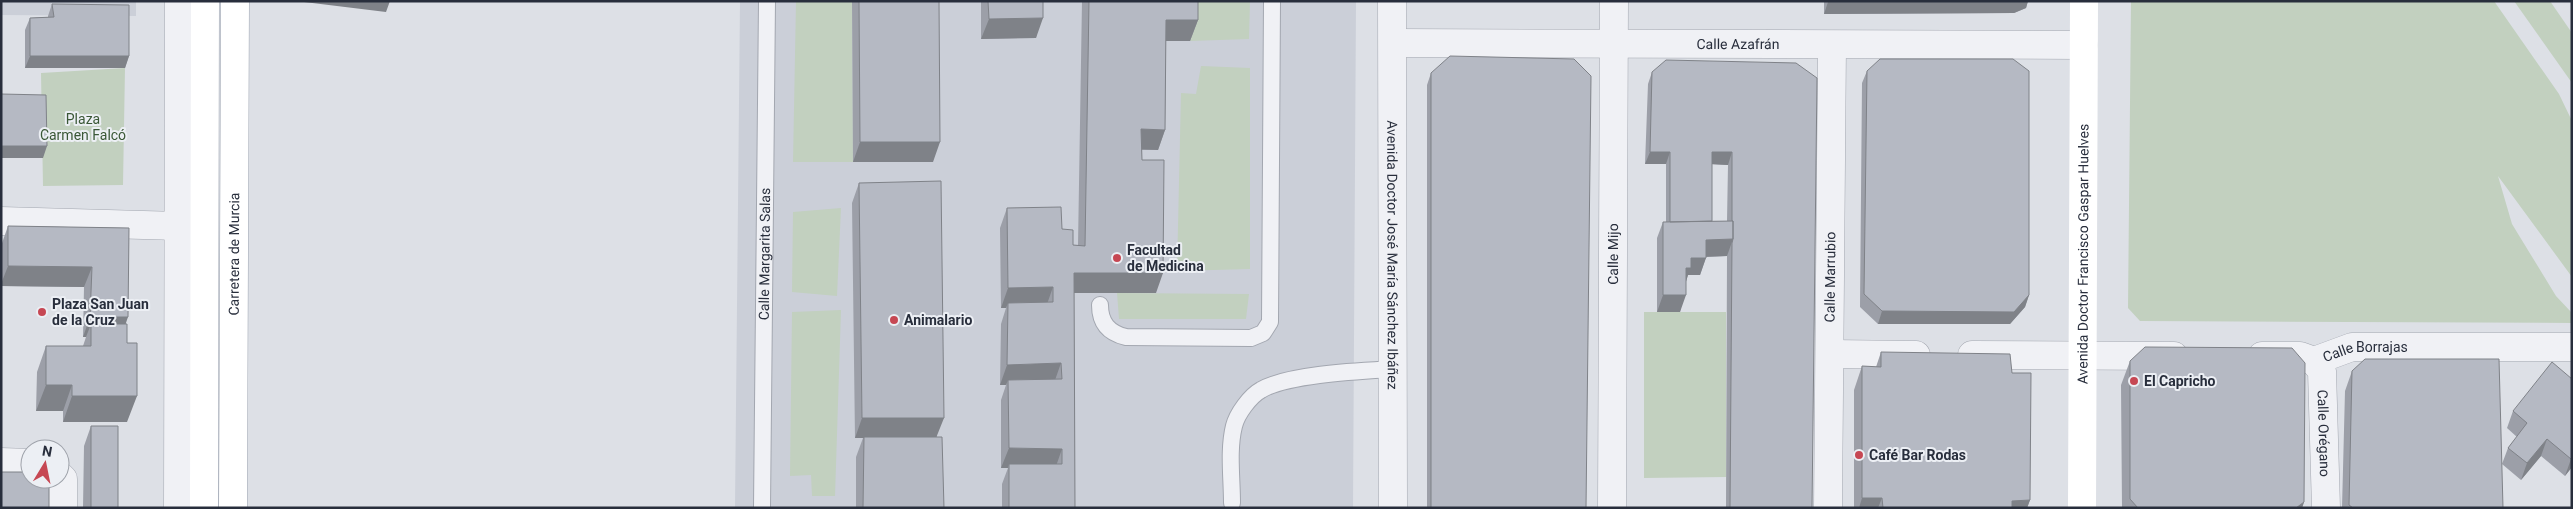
<svg xmlns="http://www.w3.org/2000/svg" width="2573" height="509" font-family="Roboto,sans-serif">
<style>
.built{fill:#cbcfd8}
.green{fill:#c2d0bf}
.lines{fill:none;stroke-linecap:round;stroke-linejoin:round}
.lane-casing{stroke:#a3a7b0;stroke-width:18}
.street-casing{stroke:#a3a7b0;stroke-width:29}
.primary-casing{stroke:#9da4b1;stroke-width:29}
.lane{stroke:#f0f1f5;stroke-width:16}
.street{stroke:#f0f1f5;stroke-width:28}
.secondary{stroke:#fff;stroke-width:28}
.primary{stroke:#fff;stroke-width:28}
.wall{fill:#9c9fa8;fill-rule:evenodd}
.shaded-wall{fill:#7f8288}
.building{fill:#b5b9c3;stroke:#7f8288}
.poi-dot{fill:#c64753;stroke:#eceff4;stroke-width:2}
.labels{text-anchor:middle;stroke-width:4;stroke-linejoin:round;paint-order:stroke}
.street-label{font-size:14px;fill:#282e3c;stroke:#eceff4}
.park-label{font-size:14px;fill:#3a5736;stroke:#eceff4}
.poi-label{font-size:14px;font-weight:bold;fill:#282e3c;stroke:#eceff4;text-anchor:start}
</style>
<rect width="100%" height="100%" fill="#dde0e6"/>
<!-- built -->
<path class="built" d="M1 1H136V16L1 15Z
M740 1H1356L1353 508H735Z"/>
<!-- green -->
<path class="green" d="M796 1H852L853 162H793Z
M1191 1H1250L1249 39 1190 41Z
M2131 1H2494L2559 94 2572 121V277L2498 176 2512 224 2556 296 2572 313V323L2140 321 2128 308Z
M2514 1H2550L2572 33V83Z
M1201 66 1250 68V269L1177 271 1181 93 1196 94Z
M125 68 123 185 43 186 41 73Z
M841 208 837 296 792 292 793 212Z
M1117 293 1249 294 1246 319H1119Z
M841 310 835 496H812L811 475 790 476 792 312Z
M1644 312H1726V477L1644 478Z"/>
<g class="lines">
<!-- lane casing -->
<g class="lane-casing">
<g id="lane">
<path d="M1100 305C1100 323 1109 333 1126 337L1251 338 1263 333 1270 322 1272 1"/>
<path d="M1232 503C1232 478 1228 450 1234 426 1237 414 1250 396 1261 390 1288 374 1360 371 1393 369"/>
<path id="s1" d="M762 508 767 1"/>
</g>
</g>
<!-- street casing -->
<g class="street-casing">
<g id="street">
<path id="s2" d="M1392 1 1393 508"/>
<path id="s3" d="M1393 43 2083 45"/>
<path d="M1 221 179 226"/>
<path d="M1830 354 1916 355"/>
<path d="M1972 355 2174 356"/>
<path id="s4" d="M2262 356H2300L2314 361 2352 347H2572"/>
<path id="s5" d="M2314 361 2322 371 2326 508"/>
<path d="M1 462 30 463"/>
<path d="M60 476 63 479V508"/>
<path d="M178 508 179 1"/>
<path id="s6" d="M1612 508 1614 1"/>
<path id="s7" d="M1828 508 1832 45"/>
</g>
</g>
<!-- primary casing -->
<g class="primary-casing">
<g id="primary">
<path d="M204 508 205 1"/>
<path id="s9" d="M233 508 235 1"/>
</g>
</g>
<!-- lane -->
<use href="#lane" class="lane"/>
<!-- street -->
<use href="#street" class="street"/>
<!-- secondary -->
<path class="secondary" id="s8" d="M2082 508 2084 1"/>
<!-- primary -->
<use href="#primary" class="primary"/>
</g>
<!-- wall -->
<path class="wall" d="M852 1H939L933 162H853Z
M981 1H1043L1036 38 981 39Z
M1082 1H1198V20L1190 41H1166L1165 130 1158 150H1142V160L1156 293H1074L1075 508H1002V484L1008 468H1001V400L1006 385H1000L1001 324 1006 308H1001L1000 228 1007 208 1062 229 1073 245H1078Z
M1824 1H2028L2026 8 2014 13 1824 14Z
M52 4 129 56 125 68H25V30L30 18 48 17V16Z
M1796 63 1812 508H1726L1727 256 1706 257 1700 275H1688L1686 281 1680 312H1657V238L1663 222H1666V164H1645L1648 84 1652 72ZM1712 164 1728 165 1727 221H1712Z
M1867 71 2029 295 2025 307 2010 324H1878L1860 307 1862 83Z
M1431 73 1586 508H1427V85Z
M859 183 937 437 944 508H856V457L863 438H855L852 203Z
M8 226 129 228 126 324 127 422H63V411H36L37 372 46 346H83L86 337H83L84 287 1 286V246Z
M1881 352 2030 500 2027 508H1854V390L1862 366 1876 367Z
M2130 361 2304 502 2302 508H2122L2121 385Z
M2352 371 2503 508H2342L2345 391Z
M2572 379V467L2565 476 2541 456 2521 480 2502 464 2508 448 2517 437 2507 428 2513 411Z
M91 426 118 508H83L84 446Z"/>
<!-- shaded-wall -->
<path class="shaded-wall" d="M296 1H390L386 12Z
M2028 1 2026 8 2014 13 1824 14 1828 2Z
M1043 18 1036 38 981 39 989 19Z
M1166 20H1198L1190 41H1159Z
M30 56H129L125 68H25Z
M1141 129 1165 130 1158 150 1134 149Z
M860 142H940L933 162H853Z
M1 146H47L43 158H1Z
M1650 152H1670L1666 164H1645Z
M1712 152H1732L1728 165 1708 164Z
M1733 239 1727 256 1700 257 1706 240Z
M1691 258H1706L1700 275H1688L1685 285 1686 268Z
M8 266 92 267 84 287 1 286V284Z
M1074 273H1163L1156 293H1067Z
M1053 287 1046 307 1008 303 1006 308H1001L1008 288Z
M1663 295H1686L1680 312H1657Z
M2029 295 2025 307 2010 324H1878L1882 311Z
M90 317H128L121 337 91 324 86 337H83Z
M1061 363 1054 383 1008 380 1006 385H1000L1007 365Z
M46 385H72L63 411H36Z
M72 396H137L127 422H63Z
M862 418H944L936 438H855Z
M2547 439 2541 456 2521 480 2527 463Z
M1009 448 1062 449 1055 469 1009 464 1008 468H1001Z
M2572 458V467L2565 476 2571 459Z
M1862 498H1882L1878 508H1859Z
M2030 500 2027 508H2010L2012 501Z
M2304 502 2302 508H2296Z"/>
<!-- building -->
<path class="building" d="M859 1H939L940 142H860Z
M988 1H1043V18L989 19Z
M1089 1H1198V20H1166L1165 130 1141 129 1142 160H1164L1163 273H1074L1075 508H1009V464H1062V449L1009 448 1008 380 1062 379 1061 363 1007 365 1008 303 1053 302V287L1008 288 1007 208 1061 207 1062 229 1073 230V245L1085 246Z
M1828 1H1940L1828 2Z
M52 4 129 5V56H30V18L54 17Z
M1450 56 1574 59 1591 76 1586 508H1431V73Z
M1880 59H2013L2029 71V295L2014 312 1882 311 1864 294 1867 71Z
M1666 60 1796 63 1817 78 1812 508H1730L1732 243 1733 239V221H1732V152H1712V221L1670 222V152H1650L1652 72Z
M1 94 46 95 47 146H1Z
M941 181 944 418H862L859 183Z
M1733 221V239L1706 240V258H1691V268H1686V295H1663V222Z
M8 226 129 228 128 317H90L92 267 8 266Z
M91 324H127V343H137V396H72V385H46V346H91Z
M2145 347 2292 348 2305 363 2304 502 2296 508H2138L2130 499V361Z
M1881 352 2010 354 2012 373H2031L2030 500 2012 501V508H1883L1882 498H1862V366L1881 367Z
M2365 359H2499L2503 508H2353L2349 505 2352 371Z
M2552 362 2572 379V458L2571 459 2547 439 2527 463 2508 448 2527 423 2513 411Z
M91 426H118V508H91Z
M864 437H942L944 508H863Z
M1 472H30V479H49V508H1Z"/>
<!-- markers -->
<g class="poi-dot">
<circle cx="1117" cy="258" r="5"/>
<circle cx="42" cy="312" r="5"/>
<circle cx="894" cy="320" r="5"/>
<circle cx="2134" cy="381" r="5"/>
<circle cx="1859" cy="455" r="5"/>
</g>
<g class="labels">
<!-- street labels -->
<g class="street-label">
<text dy="5" stroke="none"><textPath href="#s3" startOffset="345">Calle Azafrán</textPath></text>
<text dy="5" stroke="none"><textPath href="#s9" startOffset="254">Carretera de Murcia</textPath></text>
<text dy="5" stroke="none"><textPath href="#s1" startOffset="254">Calle Margarita Salas</textPath></text>
<text dy="5" stroke="none"><textPath href="#s2" startOffset="254">Avenida Doctor José María Sánchez Ibáñez</textPath></text>
<text dy="5" stroke="none"><textPath href="#s6" startOffset="254">Calle Mijo</textPath></text>
<text dy="5" stroke="none"><textPath href="#s8" startOffset="254">Avenida Doctor Francisco Gaspar Huelves</textPath></text>
<text dy="5" stroke="none"><textPath href="#s7" startOffset="231">Calle Marrubio</textPath></text>
<text dy="5" stroke="none"><textPath href="#s4" startOffset="106">Calle Borrajas</textPath></text>
<text dy="5" stroke="none"><textPath href="#s5" startOffset="75">Calle Orégano</textPath></text>
</g>
<!-- park labels -->
<g class="park-label">
<text x="83" y="124">Plaza<tspan x="83" dy="16">Carmen Falcó</tspan></text>
</g>
<!-- poi labels -->
<g class="poi-label">
<text x="1127" y="255">Facultad<tspan x="1127" dy="16">de Medicina</tspan></text>
<text x="52" y="309">Plaza San Juan<tspan x="52" dy="16">de la Cruz</tspan></text>
<text x="904" y="325">Animalario</text>
<text x="2144" y="386">El Capricho</text>
<text x="1869" y="460">Café Bar Rodas</text>
</g>
</g>
<!-- border -->
<rect width="2573" height="509" fill="none" stroke="#282e3c" stroke-width="5"/>
<!-- north arrow -->
<g transform="translate(45 464) rotate(10)"><circle r="24" fill="#eceff4" stroke="#9ea2aa"/>
<path d="M0-4L9 19L0 12L-9 19Z" fill="#c64753"/>
<text y="-8" font-size="14" font-weight="bold" text-anchor="middle" fill="#282e3c">N</text>
</g>
</svg>
